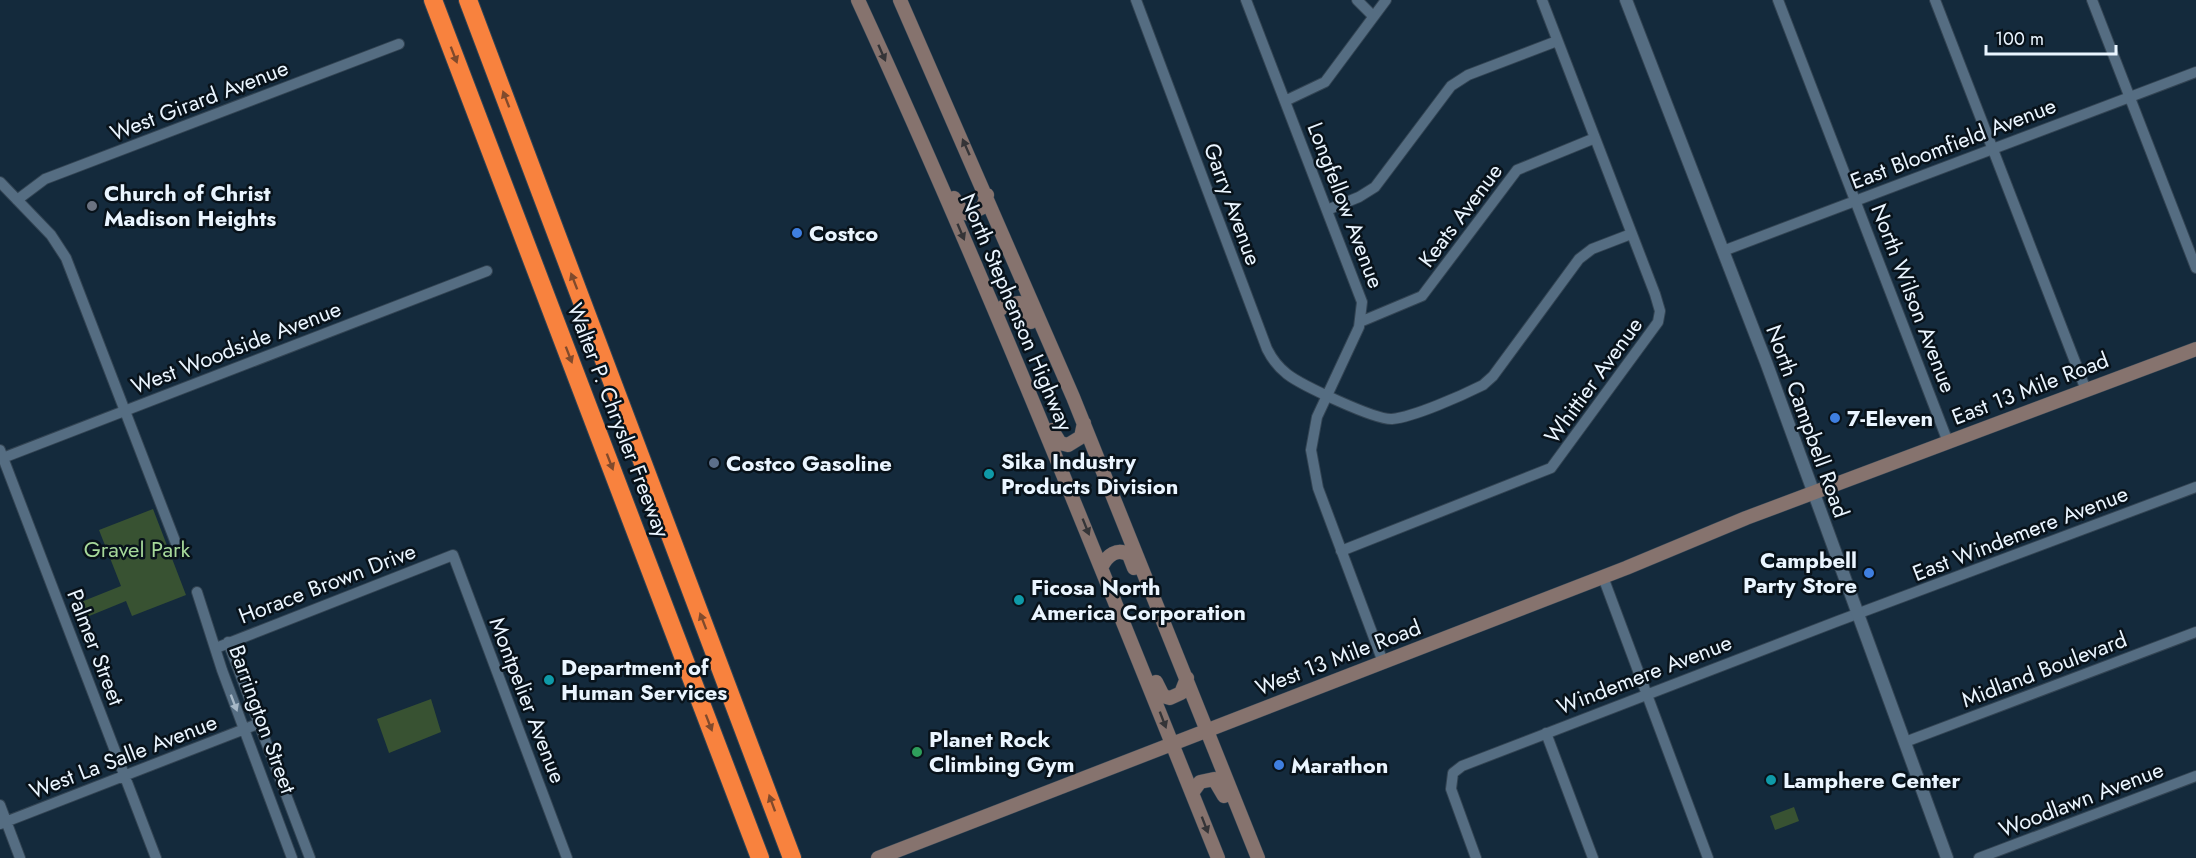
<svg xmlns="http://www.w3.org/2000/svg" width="2196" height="858" font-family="Jost,sans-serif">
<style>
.green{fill:#385232}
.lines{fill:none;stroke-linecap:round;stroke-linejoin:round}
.minor-casing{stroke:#334453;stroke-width:12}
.tertiary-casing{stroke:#334453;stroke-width:14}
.secondary-casing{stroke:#334453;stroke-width:15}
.motorway-casing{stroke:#334453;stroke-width:20}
.minor{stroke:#556d82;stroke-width:10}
.tertiary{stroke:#556d82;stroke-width:12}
.secondary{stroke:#86736e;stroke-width:14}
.motorway{stroke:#f8823e;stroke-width:18}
.oneway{fill:#343437}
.oneway2{fill:#804a2c}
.oneway3{fill:#a7b8c7}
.worship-dot{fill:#6b7280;stroke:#08121a;stroke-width:2}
.shop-dot{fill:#3f7fe0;stroke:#08121a;stroke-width:2}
.service-dot{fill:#5c6f8a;stroke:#08121a;stroke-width:2}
.culture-dot{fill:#0f9aa8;stroke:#08121a;stroke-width:2}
.leisure-dot{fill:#2e9e5b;stroke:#08121a;stroke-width:2}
.labels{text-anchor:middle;stroke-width:5;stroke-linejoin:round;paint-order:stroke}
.street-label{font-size:22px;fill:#eaf5ff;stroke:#08121a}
.poi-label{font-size:22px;font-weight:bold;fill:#eaf5ff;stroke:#08121a;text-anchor:start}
.park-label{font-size:22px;fill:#a6d89a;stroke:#08121a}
</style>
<rect width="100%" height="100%" fill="#142a3c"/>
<!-- green -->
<path class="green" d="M153 509 186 595 132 616 126 601 77 621 71 606 121 586 99 530Z
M431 699 441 732 389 753 377 719Z
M1794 807 1799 821 1775 830 1770 816Z"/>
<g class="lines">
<!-- minor casing -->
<g class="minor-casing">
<path id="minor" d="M1136 0 1267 349C1272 359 1278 367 1287 374 1301 385 1375 420 1392 419 1414 417 1463 395 1483 385L1493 376 1579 259 1592 249 1631 234
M1246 0 1362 302 1359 327 1317 417 1311 450 1318 488 1383 662
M1357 0 1373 16
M1778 0 1948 442
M1935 0 2086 390
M2092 0 2196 268
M1285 101 1325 82 1386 0
M0 182 51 235 66 258 177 546
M17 200 45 179 399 44
M1327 210 1359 197 1375 187 1451 86 1468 75 1557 41
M1723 251 2196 72
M1360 322 1422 296 1517 170 1595 138
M0 450 156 858
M0 459 487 271
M1341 551 1551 468 1658 322 1660 311 1655 294 1542 0
M1603 577 1708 858
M197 592 222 670 292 858
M228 642 310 858
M216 648 453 555 567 858
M1546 733 1593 858
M1905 742 2196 632
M0 805 20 858
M0 824 260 723
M1476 858 1451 789 1453 773 1462 766 1838 621 2196 487
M1979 858 2196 776"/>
</g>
<!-- tertiary casing -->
<g class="tertiary-casing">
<path id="tertiary" d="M1626 0 1766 362 1947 858"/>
</g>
<!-- secondary casing -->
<g class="secondary-casing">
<path id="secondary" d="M858 0C988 282 1102 570 1218 858
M900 0 1073 397 1258 858
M954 198 962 212 969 214 983 207 987 195
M996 312 1006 305 1019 303 1026 308 1031 322
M1052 430 1060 443 1068 445 1081 437 1084 423
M1102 566C1107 556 1117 547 1129 555L1134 568
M1156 682 1163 696 1170 698 1181 693 1187 678
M1192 793 1200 782 1214 779 1224 796
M878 858 1626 568 1746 518 2196 349"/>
</g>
<!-- motorway casing -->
<g class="motorway-casing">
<path id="motorway" d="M433 0 760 858
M468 0 792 858"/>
</g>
<!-- minor -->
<use href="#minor" class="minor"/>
<!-- tertiary -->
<use href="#tertiary" class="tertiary"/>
<!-- secondary -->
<use href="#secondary" class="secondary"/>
<!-- motorway -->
<use href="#motorway" class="motorway"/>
</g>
<!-- one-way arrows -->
<defs><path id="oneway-solid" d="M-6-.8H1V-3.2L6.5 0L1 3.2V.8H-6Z" transform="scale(1.5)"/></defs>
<g class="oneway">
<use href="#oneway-solid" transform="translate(882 53) rotate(66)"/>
<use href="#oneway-solid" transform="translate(966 147) rotate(-114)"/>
<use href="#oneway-solid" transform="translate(961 232) rotate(67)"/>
<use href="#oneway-solid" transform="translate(1086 527) rotate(68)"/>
<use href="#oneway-solid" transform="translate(1163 720) rotate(69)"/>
<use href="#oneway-solid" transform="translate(1205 825) rotate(69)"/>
</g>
<g class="oneway2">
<use href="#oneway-solid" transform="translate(454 55) rotate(69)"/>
<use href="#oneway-solid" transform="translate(506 99) rotate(-111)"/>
<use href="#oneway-solid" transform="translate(574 281) rotate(-111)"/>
<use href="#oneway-solid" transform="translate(569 355) rotate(69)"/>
<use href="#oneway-solid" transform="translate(610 462) rotate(69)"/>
<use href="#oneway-solid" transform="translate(703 621) rotate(-111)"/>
<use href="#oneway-solid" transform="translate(709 723) rotate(69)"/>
<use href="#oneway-solid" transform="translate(772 803) rotate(-110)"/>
</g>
<use class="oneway3" href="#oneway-solid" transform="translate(234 703) rotate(69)"/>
<!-- markers -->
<circle class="worship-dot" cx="92" cy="206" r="6"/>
<g class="shop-dot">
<circle cx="797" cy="233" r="6"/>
<circle cx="1835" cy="418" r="6"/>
<circle cx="1869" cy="573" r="6"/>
<circle cx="1279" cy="765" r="6"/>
</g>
<circle class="service-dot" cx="714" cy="463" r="6"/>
<g class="culture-dot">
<circle cx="989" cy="474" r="6"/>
<circle cx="1019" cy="600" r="6"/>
<circle cx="549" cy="680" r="6"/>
<circle cx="1771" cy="780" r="6"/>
</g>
<circle class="leisure-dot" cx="917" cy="752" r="6"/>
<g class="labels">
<!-- street labels -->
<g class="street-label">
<text transform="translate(199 100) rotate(-21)" y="8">West Girard Avenue</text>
<text transform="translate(1953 143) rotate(-21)" y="8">East Bloomfield Avenue</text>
<text transform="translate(1233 204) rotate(70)" y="8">Garry Avenue</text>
<text transform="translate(1346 205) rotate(69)" y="8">Longfellow Avenue</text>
<text transform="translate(1460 215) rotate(-53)" y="8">Keats Avenue</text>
<text transform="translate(1914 298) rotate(69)" y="8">North Wilson Avenue</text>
<text transform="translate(1017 312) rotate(67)" y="8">North Stephenson Highway</text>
<text transform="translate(236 347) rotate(-21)" y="8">West Woodside Avenue</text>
<text transform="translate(1593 380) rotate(-54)" y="8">Whittier Avenue</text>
<text transform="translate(2030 388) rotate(-21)" y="8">East 13 Mile Road</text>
<text transform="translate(619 420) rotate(69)" y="8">Walter P. Chrysler Freeway</text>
<text transform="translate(1808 421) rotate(70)" y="8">North Campbell Road</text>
<text transform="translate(2020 533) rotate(-21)" y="8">East Windemere Avenue</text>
<text transform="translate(327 583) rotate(-21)" y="8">Horace Brown Drive</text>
<text transform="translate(96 647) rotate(69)" y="8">Palmer Street</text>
<text transform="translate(1338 657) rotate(-21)" y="8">West 13 Mile Road</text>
<text transform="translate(2044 669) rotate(-21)" y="8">Midland Boulevard</text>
<text transform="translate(1644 674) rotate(-21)" y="8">Windemere Avenue</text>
<text transform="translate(528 700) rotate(69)" y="8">Montpelier Avenue</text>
<text transform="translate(263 719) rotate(70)" y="8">Barrington Street</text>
<text transform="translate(123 756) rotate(-21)" y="8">West La Salle Avenue</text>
<text transform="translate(2081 799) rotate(-21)" y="8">Woodlawn Avenue</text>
</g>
<!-- poi labels -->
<g class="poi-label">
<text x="104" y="201">Church of Christ<tspan x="104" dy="25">Madison Heights</tspan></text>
<text x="809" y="241">Costco</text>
<text x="1847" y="426">7-Eleven</text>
<text x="1001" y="469">Sika Industry<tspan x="1001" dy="25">Products Division</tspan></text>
<text x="726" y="471">Costco Gasoline</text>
<text x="1857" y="568" text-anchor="end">Campbell<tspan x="1857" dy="25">Party Store</tspan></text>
<text x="1031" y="595">Ficosa North<tspan x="1031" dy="25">America Corporation</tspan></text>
<text x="561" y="675">Department of<tspan x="561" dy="25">Human Services</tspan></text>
<text x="929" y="747">Planet Rock<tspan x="929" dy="25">Climbing Gym</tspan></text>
<text x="1291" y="773">Marathon</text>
<text x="1783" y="788">Lamphere Center</text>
</g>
<!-- park labels -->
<g class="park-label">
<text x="137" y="557">Gravel Park</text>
</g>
</g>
<!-- scale -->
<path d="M1986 45v9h130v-9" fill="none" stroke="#eaf5ff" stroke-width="3"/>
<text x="1995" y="45" font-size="18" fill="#eaf5ff" stroke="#08121a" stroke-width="4.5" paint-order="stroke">100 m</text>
</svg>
